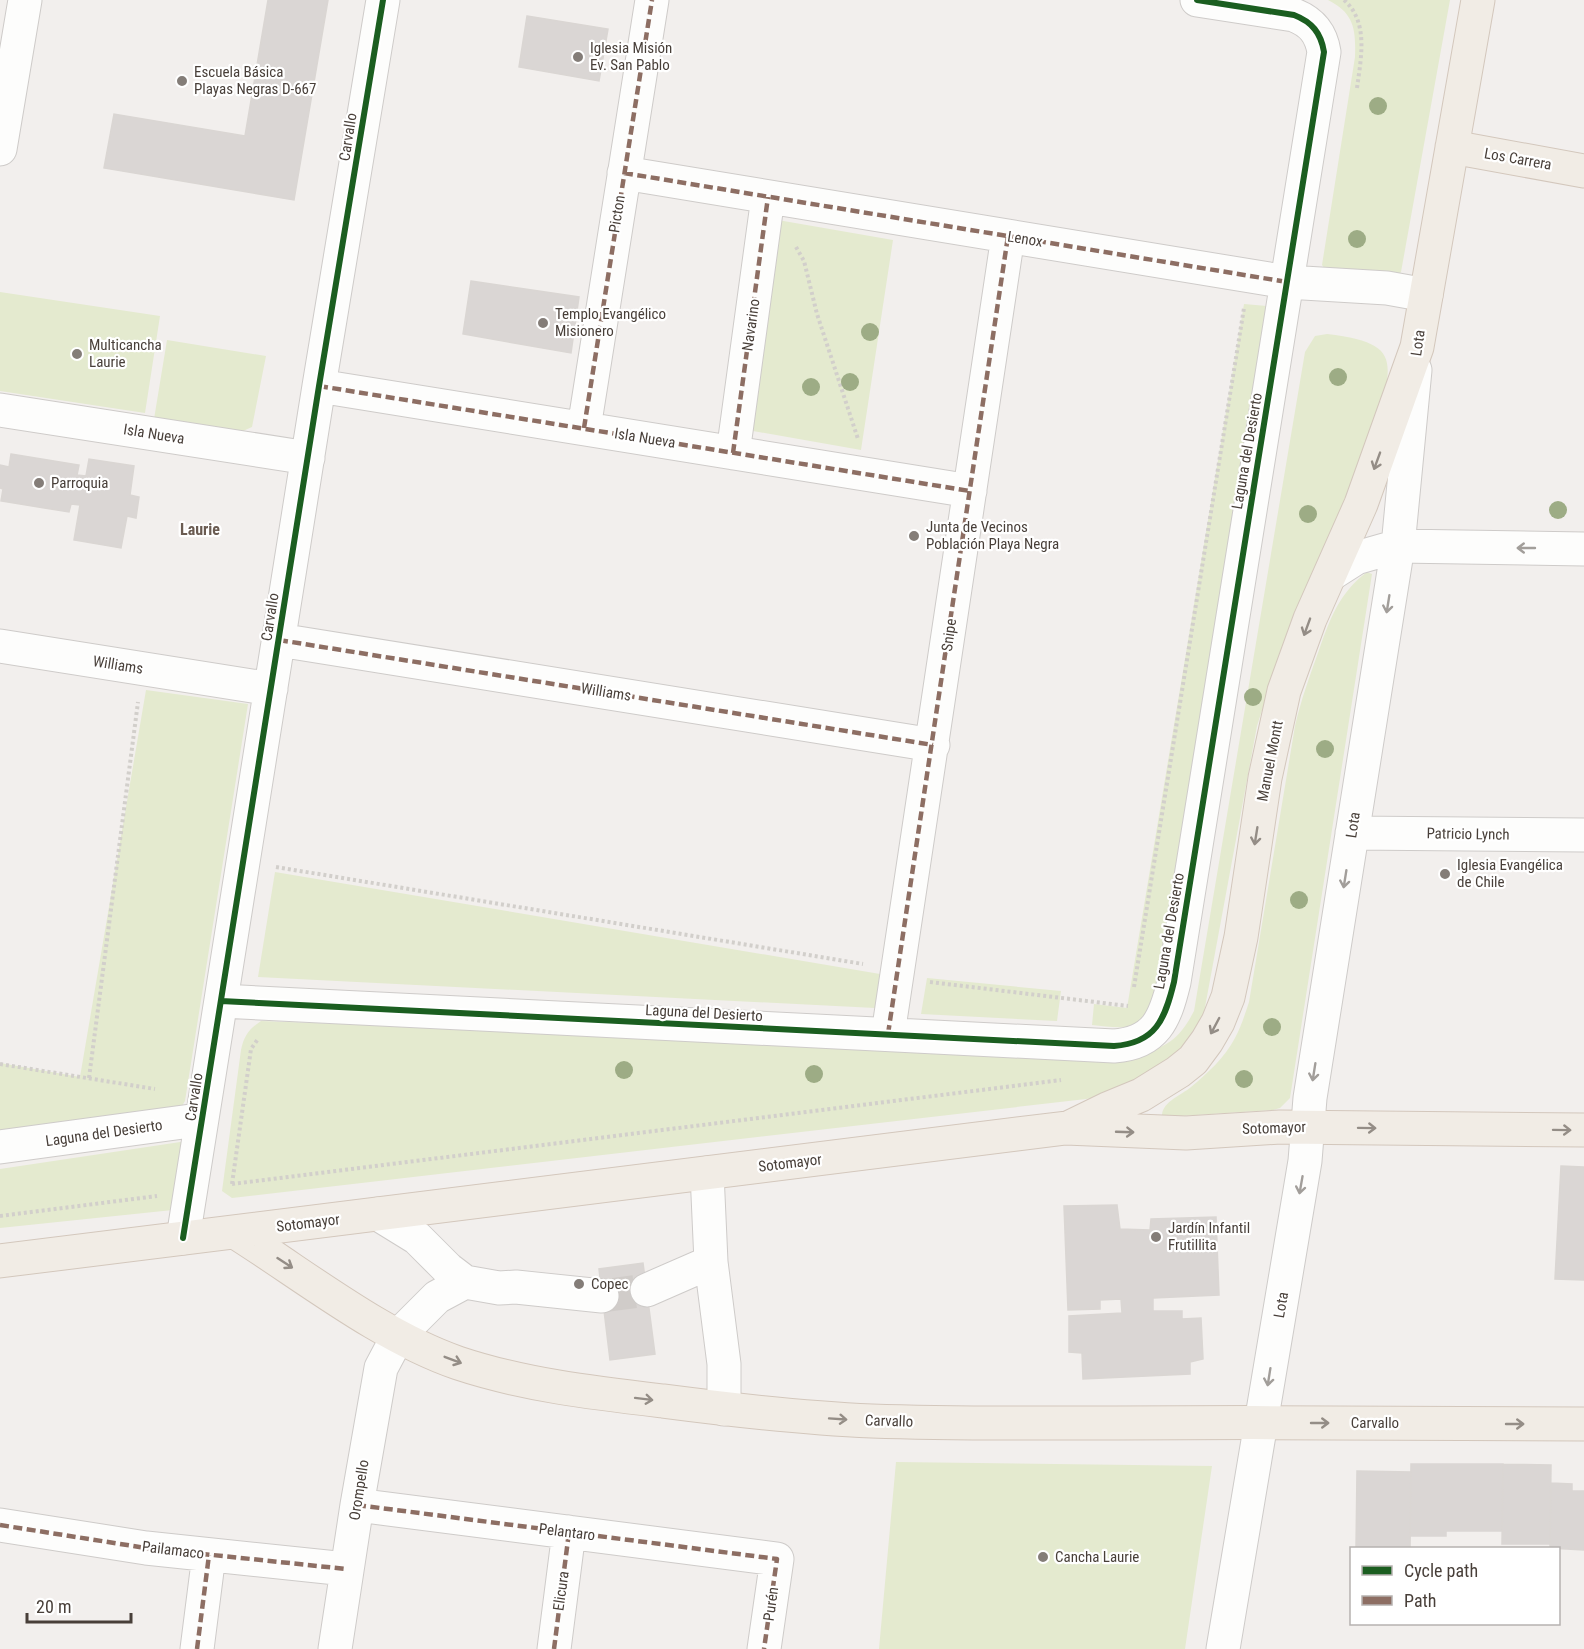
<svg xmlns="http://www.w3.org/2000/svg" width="1584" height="1649" font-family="'Roboto Condensed',sans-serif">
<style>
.green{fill:#e4eacf}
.building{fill:#dad6d4;stroke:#dad6d3;stroke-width:1.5}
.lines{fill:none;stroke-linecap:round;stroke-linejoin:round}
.minor-tunnel{stroke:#d0ccc9;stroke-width:33;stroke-dasharray:33 16;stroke-linecap:butt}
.minor-casing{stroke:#cecbc9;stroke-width:35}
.major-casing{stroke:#d3c7bc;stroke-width:35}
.path{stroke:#d2cfcb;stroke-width:4;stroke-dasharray:3 3;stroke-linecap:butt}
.minor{stroke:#fdfdfc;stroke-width:33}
.major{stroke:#f1ece5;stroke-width:33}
.quiet{stroke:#8d6e63;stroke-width:4.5;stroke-dasharray:9 4.5;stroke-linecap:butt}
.cycleway-casing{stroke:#fff;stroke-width:10}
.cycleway{stroke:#1b5e20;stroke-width:6}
.tree{fill:#9dac85}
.oneway{stroke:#948d86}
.oneway2{stroke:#a29e9a}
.poi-dot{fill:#847d78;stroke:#fff;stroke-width:2}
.labels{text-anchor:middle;stroke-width:4.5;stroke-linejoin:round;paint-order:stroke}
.poi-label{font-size:15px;fill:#483f39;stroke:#fff;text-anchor:start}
.street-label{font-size:15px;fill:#483f39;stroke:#fff}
.neighbourhood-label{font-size:16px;font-weight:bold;fill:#6a5b51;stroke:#fff}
</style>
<rect width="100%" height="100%" fill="#f2efed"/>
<!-- green -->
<path class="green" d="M1328 0H1450L1401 272 1388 285 1325 269 1322 265 1355 57C1356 29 1354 13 1328 0Z
M772 219 893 240 861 450 742 429Z
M0 292 160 316 145 413 0 391Z
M1244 304 1267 306 1152 1010C1139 1033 1115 1027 1092 1025L1094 1004 1127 1008Z
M1327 334C1400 343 1393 359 1378 423L1277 663 1257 726 1203 1018 1183 1054 1115 1094 1086 1099 232 1198 222 1191 241 1050C244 1036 249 1029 261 1021L1139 1054C1168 1047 1180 1038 1194 1011L1305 352 1315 336Z
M167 340 266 356 252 427 243 431 154 419Z
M1367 572 1372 574 1290 1098 1280 1108 1273 1110 1166 1117 1162 1115C1163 1101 1182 1095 1191 1087 1208 1073 1225 1057 1235 1038 1241 1027 1245 1014 1249 1002L1295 726C1301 700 1310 675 1319 650 1330 619 1339 593 1367 572Z
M146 690 248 704 185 1101 177 1114 0 1139V1063L80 1077Z
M275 872 880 974 875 1008 258 977Z
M927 978 1061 991 1057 1021 921 1014Z
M187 1141 192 1208 0 1228V1169Z
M896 1462 1212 1466 1185 1649H879Z"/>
<!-- building -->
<path class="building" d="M268 0H328L294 200 104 168 114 114 245 136Z
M527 16 608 29 599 81 519 67Z
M471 281 579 297 571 353 463 334Z
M11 454 79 465 77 475 86 476 89 459 134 466 130 495 139 497 136 518 127 516 121 548 74 540 80 505 71 504 69 512 1 501 3 489 0 488V465L9 467Z
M1561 1166 1584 1167V1280L1555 1279Z
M1117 1205 1120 1229 1150 1230 1151 1219 1216 1217 1219 1295 1153 1298V1311H1182V1319L1201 1318 1203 1359 1190 1362V1374L1083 1379 1082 1353 1069 1352V1316L1122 1313 1121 1299 1100 1300V1309L1068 1310 1064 1206Z
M643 1263 655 1354 610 1360 599 1269Z
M1411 1464H1446V1536H1410Z
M1446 1464H1503L1502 1531H1446Z
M1503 1464 1551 1465 1550 1544H1502Z
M1357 1471 1411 1472 1410 1548H1356Z
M1551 1483 1572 1484V1491H1584V1550L1550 1548Z"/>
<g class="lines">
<!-- minor-tunnel -->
<path class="minor-tunnel" d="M602 1296 647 1290"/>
<!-- minor casing -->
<g class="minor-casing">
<path id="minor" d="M0 149 25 0
M624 173 1287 282 1387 288 1426 295
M319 386 970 491
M0 410 308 458
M584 428 652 0
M733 453 768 197
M1331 574 1356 558 1398 546 1584 549
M279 640 933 745
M0 646 271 689
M1352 833 1584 835
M221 1001 1114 1046C1156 1043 1165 1019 1174 982L1324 52C1321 33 1312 22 1294 15L1197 0
M888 1034 1008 236
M0 1147 198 1120 203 1112
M707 1173 711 1262 724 1364V1409
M378 1214 417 1238 448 1269 465 1282 499 1288 516 1287 602 1296
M183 1238 319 386 383 0
M647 1290 711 1262
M357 1505 777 1559 764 1649
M0 1525 146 1548 346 1569
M197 1649 209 1555
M335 1649 357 1505 381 1368 398 1336 437 1297 465 1282
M554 1649 569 1532
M1223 1649 1305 1161 1310 1098 1398 546 1415 370"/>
</g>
<!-- major casing -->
<g class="major-casing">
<path id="major" d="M1452 147 1584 171
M1068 1128 1107 1109 1141 1095 1178 1072 1193 1060 1207 1041 1218 1022 1228 997 1241 937 1265 778 1284 691 1310 619 1361 504 1417 347 1478 0
M235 1232C305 1276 380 1336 458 1363 524 1385 594 1393 663 1401 732 1410 802 1418 872 1421 953 1424 1035 1423 1116 1423 1272 1422 1428 1423 1584 1424
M0 1261 1066 1128 1186 1133 1280 1127 1584 1130"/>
</g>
<!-- path -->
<path class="path" d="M1344 0C1369 22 1361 58 1357 88
M796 247 804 261 817 314 858 439
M276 867 863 964
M930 982 1128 1006
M1134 987 1244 308
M0 1064 155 1089
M89 1078 138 702
M232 1184 251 1049 258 1039
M232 1184 1061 1080
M0 1216 157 1196"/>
<!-- minor -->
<use href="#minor" class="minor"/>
<!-- major -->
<use href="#major" class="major"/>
<!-- quiet -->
<path class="quiet" d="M624 173 1287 282
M319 386 970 491
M584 428 652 0
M733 453 768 197
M279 640 933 745
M888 1034 1008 236
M357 1505 777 1559 764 1649
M0 1525 146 1548 346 1569
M197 1649 209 1555
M554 1649 569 1532"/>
<!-- cycleway casing -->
<g class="cycleway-casing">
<path id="cycleway" d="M221 1001 1114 1046C1156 1043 1165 1019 1174 982L1324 52C1321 33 1312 22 1294 15L1197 0
M183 1238 319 386 383 0"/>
</g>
<!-- cycleway -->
<use href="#cycleway" class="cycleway"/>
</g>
<!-- trees -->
<g class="tree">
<circle cx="1378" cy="106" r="9"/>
<circle cx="1357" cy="239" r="9"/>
<circle cx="870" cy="332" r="9"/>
<circle cx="1338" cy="377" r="9"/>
<circle cx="850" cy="382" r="9"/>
<circle cx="811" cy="387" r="9"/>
<circle cx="1558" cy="510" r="9"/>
<circle cx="1308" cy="514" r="9"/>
<circle cx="1253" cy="697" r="9"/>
<circle cx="1325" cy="749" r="9"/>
<circle cx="1299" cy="900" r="9"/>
<circle cx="1272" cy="1027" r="9"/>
<circle cx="624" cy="1070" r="9"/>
<circle cx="814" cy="1074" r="9"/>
<circle cx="1244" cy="1079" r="9"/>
</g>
<!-- one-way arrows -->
<defs><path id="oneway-shaft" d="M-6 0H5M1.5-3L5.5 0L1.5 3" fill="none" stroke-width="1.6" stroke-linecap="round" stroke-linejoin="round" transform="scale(1.5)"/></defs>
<g class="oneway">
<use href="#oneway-shaft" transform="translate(1377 461) rotate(110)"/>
<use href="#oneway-shaft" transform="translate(1307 627) rotate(110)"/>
<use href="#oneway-shaft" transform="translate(1256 836) rotate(99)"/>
<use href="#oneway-shaft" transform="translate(1215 1026) rotate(118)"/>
<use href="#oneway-shaft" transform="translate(1367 1128) rotate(1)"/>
<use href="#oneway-shaft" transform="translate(1562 1130) rotate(1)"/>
<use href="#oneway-shaft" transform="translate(1125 1132) rotate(2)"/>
<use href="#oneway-shaft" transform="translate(285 1263) rotate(33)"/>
<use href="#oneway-shaft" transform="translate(453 1360) rotate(21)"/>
<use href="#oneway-shaft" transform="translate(644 1399) rotate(7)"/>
<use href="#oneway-shaft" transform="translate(838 1419) rotate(4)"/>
<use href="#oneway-shaft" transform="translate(1320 1423)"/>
<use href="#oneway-shaft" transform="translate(1515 1424)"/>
</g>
<g class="oneway2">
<use href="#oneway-shaft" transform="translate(1526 548) rotate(-180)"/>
<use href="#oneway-shaft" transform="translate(1388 604) rotate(99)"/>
<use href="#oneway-shaft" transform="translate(1345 879) rotate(99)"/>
<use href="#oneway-shaft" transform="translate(1314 1072) rotate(99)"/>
<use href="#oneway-shaft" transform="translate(1301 1185) rotate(100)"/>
<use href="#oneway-shaft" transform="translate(1269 1377) rotate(99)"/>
</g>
<!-- markers -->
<g class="poi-dot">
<circle cx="578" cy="57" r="6"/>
<circle cx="182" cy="81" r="6"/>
<circle cx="543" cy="323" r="6"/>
<circle cx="77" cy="354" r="6"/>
<circle cx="39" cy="483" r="6"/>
<circle cx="914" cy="536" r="6"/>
<circle cx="1445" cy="874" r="6"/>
<circle cx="1156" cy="1237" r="6"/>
<circle cx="579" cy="1284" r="6"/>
<circle cx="1043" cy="1557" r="6"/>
</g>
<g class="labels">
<!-- poi labels -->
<g class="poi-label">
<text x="590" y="53">Iglesia Misión<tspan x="590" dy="17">Ev. San Pablo</tspan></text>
<text x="194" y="77">Escuela Básica<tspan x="194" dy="17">Playas Negras D-667</tspan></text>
<text x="555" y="319">Templo Evangélico<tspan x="555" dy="17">Misionero</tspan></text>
<text x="89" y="350">Multicancha<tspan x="89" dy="17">Laurie</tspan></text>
<text x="51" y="488">Parroquia</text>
<text x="926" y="532">Junta de Vecinos<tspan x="926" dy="17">Población Playa Negra</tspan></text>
<text x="1457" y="870">Iglesia Evangélica<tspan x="1457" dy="17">de Chile</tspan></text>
<text x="1168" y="1233">Jardín Infantil<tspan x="1168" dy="17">Frutillita</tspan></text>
<text x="591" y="1289">Copec</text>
<text x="1055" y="1562">Cancha Laurie</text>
</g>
<!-- street labels -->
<g class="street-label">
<text transform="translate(348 137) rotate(-81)" y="5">Carvallo</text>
<text transform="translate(1518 159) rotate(10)" y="5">Los Carrera</text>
<text transform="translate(617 214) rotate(-81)" y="5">Picton</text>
<text transform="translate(1025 239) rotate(9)" y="5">Lenox</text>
<text transform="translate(751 325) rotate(-82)" y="5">Navarino</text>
<text transform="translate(1418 343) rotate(-82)" y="5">Lota</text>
<text transform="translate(154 434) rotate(9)" y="5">Isla Nueva</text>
<text transform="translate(645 438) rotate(9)" y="5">Isla Nueva</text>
<text transform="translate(1247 451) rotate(-80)" y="5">Laguna del Desierto</text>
<text transform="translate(270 617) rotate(-81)" y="5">Carvallo</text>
<text transform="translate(949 635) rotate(-82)" y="5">Snipe</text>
<text transform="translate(118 665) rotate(9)" y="5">Williams</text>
<text transform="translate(606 692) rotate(9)" y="5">Williams</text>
<text transform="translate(1270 761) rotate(-79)" y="5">Manuel Montt</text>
<text transform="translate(1353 825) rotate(-81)" y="5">Lota</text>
<text transform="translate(1468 834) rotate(1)" y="5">Patricio Lynch</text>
<text transform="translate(1169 931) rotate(-80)" y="5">Laguna del Desierto</text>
<text transform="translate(704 1013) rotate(3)" y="5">Laguna del Desierto</text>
<text transform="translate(194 1097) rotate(-81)" y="5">Carvallo</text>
<text transform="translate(1274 1128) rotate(-2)" y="5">Sotomayor</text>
<text transform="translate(104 1133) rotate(-8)" y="5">Laguna del Desierto</text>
<text transform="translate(790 1163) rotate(-7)" y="5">Sotomayor</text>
<text transform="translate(308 1223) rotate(-7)" y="5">Sotomayor</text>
<text transform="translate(1281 1305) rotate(-80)" y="5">Lota</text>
<text transform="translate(889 1421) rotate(2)" y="5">Carvallo</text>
<text x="1375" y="1428">Carvallo</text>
<text transform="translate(359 1490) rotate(-81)" y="5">Orompello</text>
<text transform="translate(567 1532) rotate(7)" y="5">Pelantaro</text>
<text transform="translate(173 1550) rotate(7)" y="5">Pailamaco</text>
<text transform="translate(561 1591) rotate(-82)" y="5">Elicura</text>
<text transform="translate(771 1604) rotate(-82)" y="5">Purén</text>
</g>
<!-- neighbourhood labels -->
<g class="neighbourhood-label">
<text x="200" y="535">Laurie</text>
</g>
</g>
<!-- legend -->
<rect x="1350" y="1547" width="210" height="78" fill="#ffffff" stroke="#b6b2b0" stroke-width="1.5"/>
<rect x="1362" y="1566" width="30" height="9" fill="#1b5e20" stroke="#b6b2b0" stroke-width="1.5"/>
<text x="1404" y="1577" font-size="18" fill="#483f39">Cycle path</text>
<rect x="1362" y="1596" width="30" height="9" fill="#8d6e63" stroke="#b6b2b0" stroke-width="1.5"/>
<text x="1404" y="1607" font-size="18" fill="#483f39">Path</text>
<!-- scale -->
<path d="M27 1613v9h104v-9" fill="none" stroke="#483f39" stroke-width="3"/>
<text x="36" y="1613" font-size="18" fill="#483f39" stroke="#ffffff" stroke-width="4.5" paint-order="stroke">20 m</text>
</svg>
